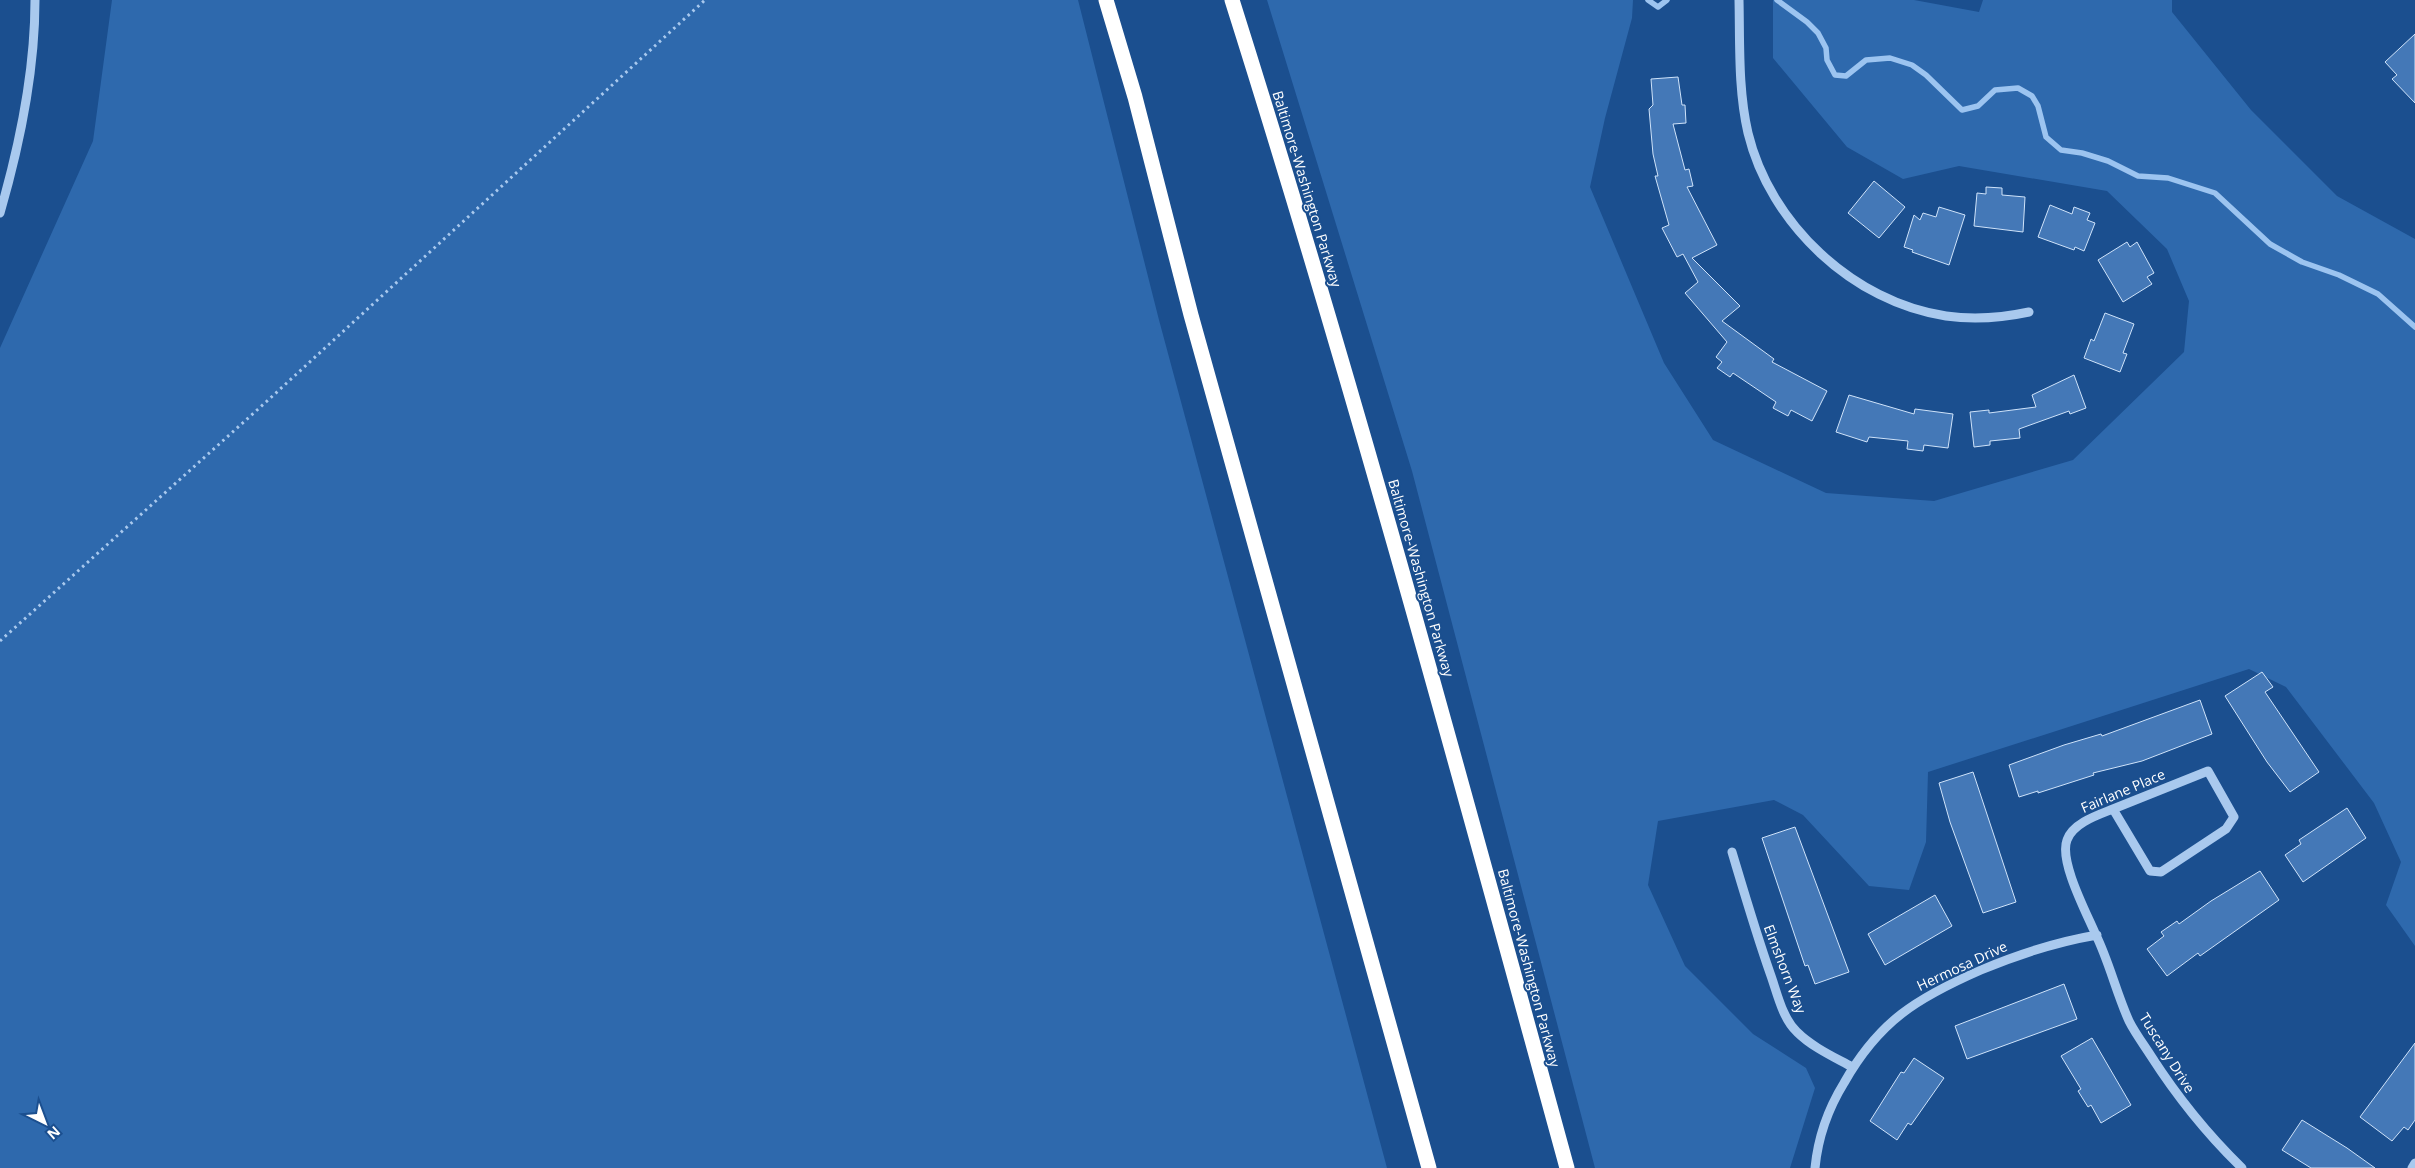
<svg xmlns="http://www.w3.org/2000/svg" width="2415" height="1168" font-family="'Open Sans',sans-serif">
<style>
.green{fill:#2e69ad}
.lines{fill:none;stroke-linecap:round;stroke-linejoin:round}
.stream{stroke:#9cc4f0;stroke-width:5.5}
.building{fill:#4478b7;stroke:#cfe3fa}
.path{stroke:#a9c9ee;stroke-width:3;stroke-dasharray:2.5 4;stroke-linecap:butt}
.minor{stroke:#a9c9ee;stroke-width:9}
.highway{stroke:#fff;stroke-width:15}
.labels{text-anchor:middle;stroke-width:4;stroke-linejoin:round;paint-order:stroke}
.street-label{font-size:14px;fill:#fff;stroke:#1b4f8f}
</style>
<rect width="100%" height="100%" fill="#1b4f8f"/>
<!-- green -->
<path class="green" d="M112 0H1078L1159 320 1387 1168H0V348L93 141Z
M1267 0H1633L1632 18 1605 118 1590 187 1664 363 1713 440 1826 493 1934 501 2073 460 2184 352 2189 301 2167 249 2107 191 1959 166 1903 179 1847 147 1773 58V0H1914L1979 12 1983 0H2172V12L2251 110 2337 196 2415 239V946L2386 905 2401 862 2374 803 2286 687 2249 669 1928 772 1926 842 1909 890 1869 886 1803 815 1774 800 1658 821 1648 885 1685 966 1753 1034 1806 1068 1815 1088 1790 1168H1595L1412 471Z"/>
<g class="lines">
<!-- stream -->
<path class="stream" d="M1648 0 1658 7 1667 0
M1777 0 1807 22 1818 33 1826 48 1827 60 1835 75 1846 76 1866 60 1890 58 1912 65 1926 75 1962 110 1978 106 1995 90 2018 88 2032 96 2038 106 2046 137 2061 150 2082 153 2108 161 2138 176 2168 178 2215 193 2270 244 2302 262 2339 275 2378 294 2415 327"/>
</g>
<!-- building -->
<path class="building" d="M2415 34V103L2392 79 2397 75 2385 62Z
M1678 77 1682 105H1685L1686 123 1673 124 1685 170 1689 169 1693 186 1687 187 1717 245 1692 258 1740 306 1722 321 1774 359 1772 362 1827 391 1812 421 1791 410 1788 416 1773 408 1776 402 1733 373 1730 377 1717 368 1722 362 1716 357 1727 342 1685 293 1698 282 1683 254 1677 257 1662 228 1669 225 1655 176H1658L1653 154 1649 109 1653 105 1651 79Z
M1874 181 1905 207 1879 238 1848 213Z
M1986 187 2002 188V195L2025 197 2023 232 1974 226 1977 193 1986 194Z
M2050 205 2072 214 2074 207 2090 213 2087 220 2095 223 2084 251 2075 247 2074 250 2038 237Z
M1939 207 1965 215 1949 265 1912 252 1913 250 1904 247 1914 215 1920 220 1923 213 1936 217Z
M2127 242 2130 247 2137 242 2154 273 2147 277 2152 284 2123 302 2098 260Z
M2105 313 2134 324 2123 353 2127 354 2120 372 2084 358 2091 339 2094 341Z
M2074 375 2086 408 2070 414 2069 411 2019 429 2020 438 1990 441V445L1974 447 1970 412 1989 410V413L2036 407 2032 395Z
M1849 395 1914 414 1915 409 1953 414 1948 448 1924 445 1923 451 1907 449 1908 441 1869 437 1867 442 1836 432Z
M2262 672 2273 687 2265 692 2319 772 2290 792 2267 762 2225 696Z
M2200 700 2212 734 2142 761 2093 773 2094 775 2038 793V791L2019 797 2009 765 2064 745 2101 734 2102 736Z
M1973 772 2016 902 1983 913 1950 822 1939 783Z
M2347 808 2366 838 2303 882 2285 855 2301 844 2299 840Z
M1795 827 1849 972 1815 984 1808 965 1805 966 1762 838Z
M2260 871 2279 900 2200 956 2198 953 2167 976 2147 949 2164 936 2161 932 2177 921 2179 924 2211 901Z
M1935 895 1952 926 1885 965 1868 934Z
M2064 984 2077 1019 1967 1059 1955 1026Z
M2092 1038 2131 1105 2101 1123 2091 1105 2088 1107 2078 1091 2081 1089 2061 1056Z
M2415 1043V1120L2408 1130 2404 1127 2392 1141 2360 1117Z
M1914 1058 1944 1078 1911 1125 1908 1123 1897 1140 1870 1121 1901 1072 1904 1073Z
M2302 1120 2347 1148 2375 1168H2311L2282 1150Z"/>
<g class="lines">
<!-- path -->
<path class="path" d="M0 641 266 402 705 0"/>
<!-- minor -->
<path class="minor" d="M1739 0C1740 44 1738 90 1748 133 1770 224 1853 302 1946 316 1975 320 2001 318 2029 312
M0 213C20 144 35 72 35 0
M2113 809 2150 871 2161 872 2226 829 2234 817 2208 771 2113 809C2098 815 2073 823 2067 840 2059 861 2086 912 2095 933 2109 961 2116 992 2129 1021 2135 1033 2144 1045 2151 1056 2178 1098 2207 1134 2242 1168
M1732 852C1744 892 1756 933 1770 973 1777 992 1782 1018 1797 1032 1812 1047 1834 1057 1852 1067
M1815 1168C1818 1137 1828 1109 1844 1083 1879 1021 1917 998 1981 970 2019 954 2056 942 2097 935
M2412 1168 2415 1163"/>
<!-- highway -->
<path class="highway" d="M1106 0 1135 97 1191 315 1429 1168
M1232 0C1354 386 1460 777 1567 1168"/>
</g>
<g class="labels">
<!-- street labels -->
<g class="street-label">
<text transform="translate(1307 189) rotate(73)" y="5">Baltimore-Washington Parkway</text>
<text transform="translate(1421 578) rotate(74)" y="5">Baltimore-Washington Parkway</text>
<text transform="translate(2123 791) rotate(-23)" y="5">Fairlane Place</text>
<text transform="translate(1962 966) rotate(-25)" y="5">Hermosa Drive</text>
<text transform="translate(1529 968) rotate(75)" y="5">Baltimore-Washington Parkway</text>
<text transform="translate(1785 969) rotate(69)" y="5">Elmshorn Way</text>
<text transform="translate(2167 1053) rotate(58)" y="5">Tuscany Drive</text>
</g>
</g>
<!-- north arrow -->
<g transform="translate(45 1123) rotate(138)" stroke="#1b4f8f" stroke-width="4" paint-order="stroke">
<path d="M0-4L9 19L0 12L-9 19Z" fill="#ffffff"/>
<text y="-8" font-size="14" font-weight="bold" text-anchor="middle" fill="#ffffff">N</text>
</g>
</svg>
